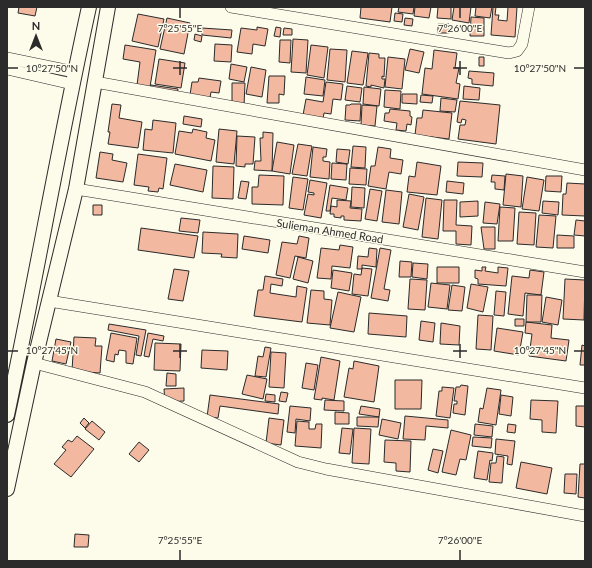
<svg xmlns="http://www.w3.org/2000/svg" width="592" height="568" font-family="Lato,sans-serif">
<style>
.building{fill:#f2b8a0;stroke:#2b2b2b}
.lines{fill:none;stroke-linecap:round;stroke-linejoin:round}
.minor-casing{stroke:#2b2b2b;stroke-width:12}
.tertiary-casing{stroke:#2b2b2b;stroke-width:16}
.minor{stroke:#fdfbea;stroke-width:11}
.tertiary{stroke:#fdfbea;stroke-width:14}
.ticks{fill:none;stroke:#2b2b2b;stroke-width:1.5}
.labels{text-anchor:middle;stroke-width:3;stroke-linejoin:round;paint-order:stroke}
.street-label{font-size:11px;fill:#2b2b2b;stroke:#fdfbea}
.ticks-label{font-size:10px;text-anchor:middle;fill:#2b2b2b;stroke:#fdfbea;stroke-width:3;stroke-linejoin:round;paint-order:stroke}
</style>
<rect width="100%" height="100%" fill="#fdfbea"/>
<!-- building -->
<path class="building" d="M19 7H37L35 16 18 13Z
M361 7H392L390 22 360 18Z
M399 7H414L413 14 398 12Z
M415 7H431L429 18 414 16Z
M438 7H451V19L437 18Z
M454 7H471L469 23 452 20Z
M476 7H492L490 18 475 16Z
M493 7H496L495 15H499L498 20 507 21 508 7H517L515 37 491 35Z
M395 13 403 14 402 22 394 21Z
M138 14 164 19 158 47 132 41Z
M471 17 484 18V36H470Z
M167 18 190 23 184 54 160 49Z
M405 18 413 19 412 26 404 25Z
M438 24H449V33H438Z
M257 27 268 29 265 46 253 44 252 54 237 52 241 28 257 30Z
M276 27 281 28 280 37 274 36Z
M202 28 232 30 231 38 202 35Z
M284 28 292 29V35H283Z
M195 34 202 36 201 42 194 40Z
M293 39 308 40 306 73 291 72Z
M280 40H291L290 63 279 62Z
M215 44 232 45 231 62 214 61Z
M125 45 156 50 150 87 137 85 140 62 123 59Z
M311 45 328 47 324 78 307 75Z
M330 49 347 50 345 82 327 80Z
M410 49 424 52 419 73 405 70Z
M434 50 457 53 455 68H459L456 83 460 84 458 99 422 94 425 68 432 69Z
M352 51 368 53 363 85 347 83Z
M369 53 379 54V58H385L384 77 382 76V79H385L384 88 371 85V87L366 86Z
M388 57 405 59 402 89 385 87Z
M479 57H484V66H479Z
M159 59 185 63 181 88 155 84Z
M231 64 247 67 244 82 229 79Z
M251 67 266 70 262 97 246 94Z
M469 71 494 73 493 86 472 84V79L468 78Z
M269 76H285L284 95 279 94V103H267Z
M306 77 325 80 323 96 304 94Z
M199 78 221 81 219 93 211 92 209 104 189 101 192 82H198Z
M326 82 343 84 341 100 333 99 331 114 324 113 323 119 303 115 306 99 323 102Z
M232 83H245L244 106H232Z
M151 85 178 89 177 98 150 94Z
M347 86 362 88 360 102 345 100Z
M464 86 480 88 479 100 463 99Z
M364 87 381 89 379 106 363 104Z
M385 90 401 91 400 109 384 107Z
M402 94H417V104L402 103Z
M421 95 433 96 432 103 420 102Z
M441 98 457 100 455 112 440 111Z
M460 101 500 105 496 144 458 139 460 125H465L466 120 462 119 461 123 457 122Z
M112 104 121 105 119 118 142 122 138 148 108 144 110 132H108Z
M351 104H361L360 121 345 120 346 105H350Z
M362 105 377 106 375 126 361 125Z
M390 109 410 111V116L412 117 411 125 407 124 406 131 396 130 397 123 384 121 385 113H389Z
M423 110 452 113 449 139 415 135 417 118H422Z
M184 116 202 119 201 127 183 124Z
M153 120 176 123 173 153 143 150 145 129 152 130Z
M193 129 207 132 206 138 215 140 211 161 175 154 179 131 192 133Z
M219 129 237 131 234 164 216 162Z
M263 132 273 133 272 171 254 170 255 161H261L260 138H263Z
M237 136 255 137 253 164H245V167L236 166Z
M277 142 294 145 290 174 272 171Z
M298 144 312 146 307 176 292 174Z
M353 146 366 147 365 168 351 167Z
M313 147 327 149 326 157H323V161L330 162 329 179 310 177Z
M378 147 391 149 390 158 403 160 401 174 389 172 386 189 368 186 371 166H375Z
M337 149 350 150 348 164 336 162Z
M100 152 113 154 112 160 127 163 123 182 96 178Z
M138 154 167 158 163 189 159 188 158 192 148 191 149 187 134 185Z
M417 162 441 166 437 195 407 192 409 176 415 177Z
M458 162 483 163 482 177 457 176Z
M332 163 347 164 346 180 331 179Z
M175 164 207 170 203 192 170 185Z
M213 166 234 167 233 199 212 198Z
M350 168 367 169 366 185 349 184Z
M506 174 523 176 521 207 503 205Z
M259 175 284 176 283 205 252 204V187H258Z
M492 175 505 176 504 190 495 189V182H491Z
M546 176H562L561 192 545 191Z
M293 177 308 179 303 210 289 208Z
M527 177 544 180 539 211 522 209Z
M310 180 327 183 321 218 304 215 308 194 314 195V193L308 192Z
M241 181 249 182 246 199 238 198Z
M447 181 464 183 463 194 446 192Z
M567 183 585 184V216L562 215 563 194H566Z
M330 185 348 188 346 200 332 198 330 211H326Z
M352 187 365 188 364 208 351 207Z
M370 189 382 191 377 221 365 219Z
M386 190 402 192 399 224 382 222Z
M409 194 424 197 418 230 403 227Z
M426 198 442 200 438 239 422 237Z
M337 200 351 201 350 208 362 209 361 221 344 220V216H341V218L334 217V214H330L331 206 337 207Z
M444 200H457L456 225 472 226 471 245 456 244V231H443Z
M478 201V216L460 217V202Z
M543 201 559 202 558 215 542 213Z
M485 202 500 204 497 224 483 223Z
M93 205H102V215H93Z
M500 207 515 208 513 241H498Z
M519 212 536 213 534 245 517 244Z
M539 215 556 216 553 248 536 247Z
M181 218 200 220 198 233 179 231Z
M576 220 585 221V236L574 235Z
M481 227H495V249H484Z
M141 228 198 236 194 258 138 250Z
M203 232 238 234 237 258 221 257 222 254 202 253Z
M557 235 574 236V248H557Z
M244 236 270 240 268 253 242 249Z
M299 236 309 238 306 258 295 256 290 278 276 275 282 242 297 244Z
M340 245 353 247 350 268 332 266 331 279 317 278 321 248 339 250Z
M369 248 377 249 376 267 362 265V269H357L358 256 368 257Z
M380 248 391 250 384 289 390 290 388 301 371 298Z
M298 257 313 261 308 283 293 279Z
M400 261 412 262 411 277H399Z
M413 263 428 264 427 279 412 277Z
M437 267H459V283H437Z
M482 267H486L485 271 498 273V267L508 268 506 286 478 284V279L475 278V270L482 271Z
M362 268 372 269 368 296 352 294 354 274 361 275Z
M174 269 189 271 183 301 168 299Z
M333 270 352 273 349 291 331 288Z
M530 270 544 272 541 295 525 293 523 316 508 314 512 276 529 278Z
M265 276 283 279 282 286 271 284 270 293 296 297 297 286 307 288 302 322 254 316 258 290H263Z
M410 279 427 280 425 310 408 309Z
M565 279 585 280 584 320 563 319Z
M431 283 450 285 447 309 428 307Z
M471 284 488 287 483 312 467 308Z
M452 285 465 287 462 311 448 310Z
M311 290 324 291V299L332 300 330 325 307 323Z
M496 291 506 292 504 316 494 315Z
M338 292 361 297 354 332 330 328Z
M527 295H542L541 322H526Z
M546 297 562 300 558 325 542 322Z
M369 313 407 316 406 337 368 334Z
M478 315 493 316 491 350 476 349Z
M515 319H524V326H515Z
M421 321 435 323 433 342 419 340Z
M526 322 552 325 551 338 569 340 566 361 529 356 532 334 525 333Z
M441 323 460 326 459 345 440 344Z
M109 324 146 330 141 356 136 355 139 336 108 330Z
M497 328 523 332 519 355 494 351Z
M111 333 137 338 133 364 126 363V351L119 350 118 355 115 354 114 362 106 360Z
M148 333 164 336 163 341 153 339 149 357 144 356Z
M74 337 96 338 95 346H102L100 373 72 371Z
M56 339 71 342 66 364 52 361Z
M155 343 181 344 180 371 154 370Z
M582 345 585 346V365H580Z
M265 347 271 348 266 377 255 376 258 356 263 357Z
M202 350 228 351 227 370 201 368Z
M271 352 286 353 284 388 269 387Z
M321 357 340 361 334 400 322 398V400L314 399Z
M354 361 379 366 374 402 344 397 349 368 353 369Z
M306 363 318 365 314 390 302 388Z
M167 373 176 374V386H166Z
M247 375 267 379 263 399 242 394Z
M395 380H422L421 409H395Z
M461 385 468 386 465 415 453 413 454 404H457V401H454L456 387H460Z
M442 387 454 388 450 418 436 416 439 391H442Z
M184 388V401L165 402 164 389Z
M487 388 501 390 496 425 478 422 480 408 483 409Z
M281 392 288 393 286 402 279 401Z
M266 394 275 395V402L265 401Z
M210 395 279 404 278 414 220 406 218 418 207 417Z
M501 395 513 397 511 416 499 414Z
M325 400 344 401V411L324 410Z
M531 400 558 401 556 433 542 432V420L530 419Z
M290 406 311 408 310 421 296 419 295 433 287 432Z
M361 406 380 409 379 417 359 414Z
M576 406H585V427L576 426Z
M335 412 349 413V424H335Z
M405 416 448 420V428L426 426 425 440 403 439Z
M357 417H379L378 427 357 426Z
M84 418 89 423 85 428 80 423Z
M269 418 284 420 281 445 266 443Z
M382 419 401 423 398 439 379 435Z
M92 421 105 432 99 440 85 429Z
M297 421 309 422V429H315L316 424H322L321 448 295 446Z
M475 424 493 426 492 437 474 435Z
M508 424 516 425 515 433 507 432Z
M342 428 353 429 350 454 339 453Z
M354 428 371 429 369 464 352 463Z
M451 430 471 435 466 460 460 459 456 475 442 472Z
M77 436 94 449 71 477 54 464 66 450 62 447 68 440 72 442Z
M473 437 492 438 491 448 472 446Z
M496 439 515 441 512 465 507 464 508 456 495 454Z
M385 440 411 441 410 472 396 471V463L384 462Z
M139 442 149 450 139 462 129 454Z
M433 449 443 451 438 473 428 470Z
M478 451 493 453 492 461 490 460 487 480 474 478Z
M497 456 504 457 502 483 489 482 491 463H496Z
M521 462 552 468 547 494 516 488Z
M580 464H585V498L578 497Z
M565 474H577L576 494 564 493Z
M75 534 89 535 88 547H74Z"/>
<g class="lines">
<!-- minor casing -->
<g class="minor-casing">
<path id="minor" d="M231 7 509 53 517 51 522 44 529 7
M7 58 75 72
M7 69 72 84
M95 82 585 170
M76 189 585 272
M49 301 585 388
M34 363 145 392 298 462 326 469 585 516"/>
</g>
<!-- tertiary casing -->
<g class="tertiary-casing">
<path id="tertiary" d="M7 415C36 279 59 143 89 7
M7 489 34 363 76 189 108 7"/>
</g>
<!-- minor -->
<use href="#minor" class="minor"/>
<!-- tertiary -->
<use href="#tertiary" class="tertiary"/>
</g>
<!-- ticks -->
<path class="ticks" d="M180 8V18M460 8V18M180 61V75M460 61V75M8 68H18M173 68H187M453 68H467M574 68H584M180 344V358M460 344V358M8 351H18M173 351H187M453 351H467M574 351H584M180 550V560M460 550V560"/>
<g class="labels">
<!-- street labels -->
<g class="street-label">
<text transform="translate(330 231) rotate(9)" y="4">Sulieman Ahmed Road</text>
</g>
</g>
<g class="ticks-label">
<text x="180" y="32">7°25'55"E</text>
<text x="460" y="32">7°26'00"E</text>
<text x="52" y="72">10°27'50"N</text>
<text x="540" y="72">10°27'50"N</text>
<text x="52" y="354">10°27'45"N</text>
<text x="540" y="354">10°27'45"N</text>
<text x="180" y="544">7°25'55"E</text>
<text x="460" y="544">7°26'00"E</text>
</g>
<!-- border -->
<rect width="592" height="568" fill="none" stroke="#2b2b2b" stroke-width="16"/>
<!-- north arrow -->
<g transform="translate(36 36)" stroke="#fdfbea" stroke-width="3" paint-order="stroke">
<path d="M0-3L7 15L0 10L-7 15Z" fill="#2b2b2b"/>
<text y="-6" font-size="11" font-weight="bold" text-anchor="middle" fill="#2b2b2b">N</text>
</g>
</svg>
